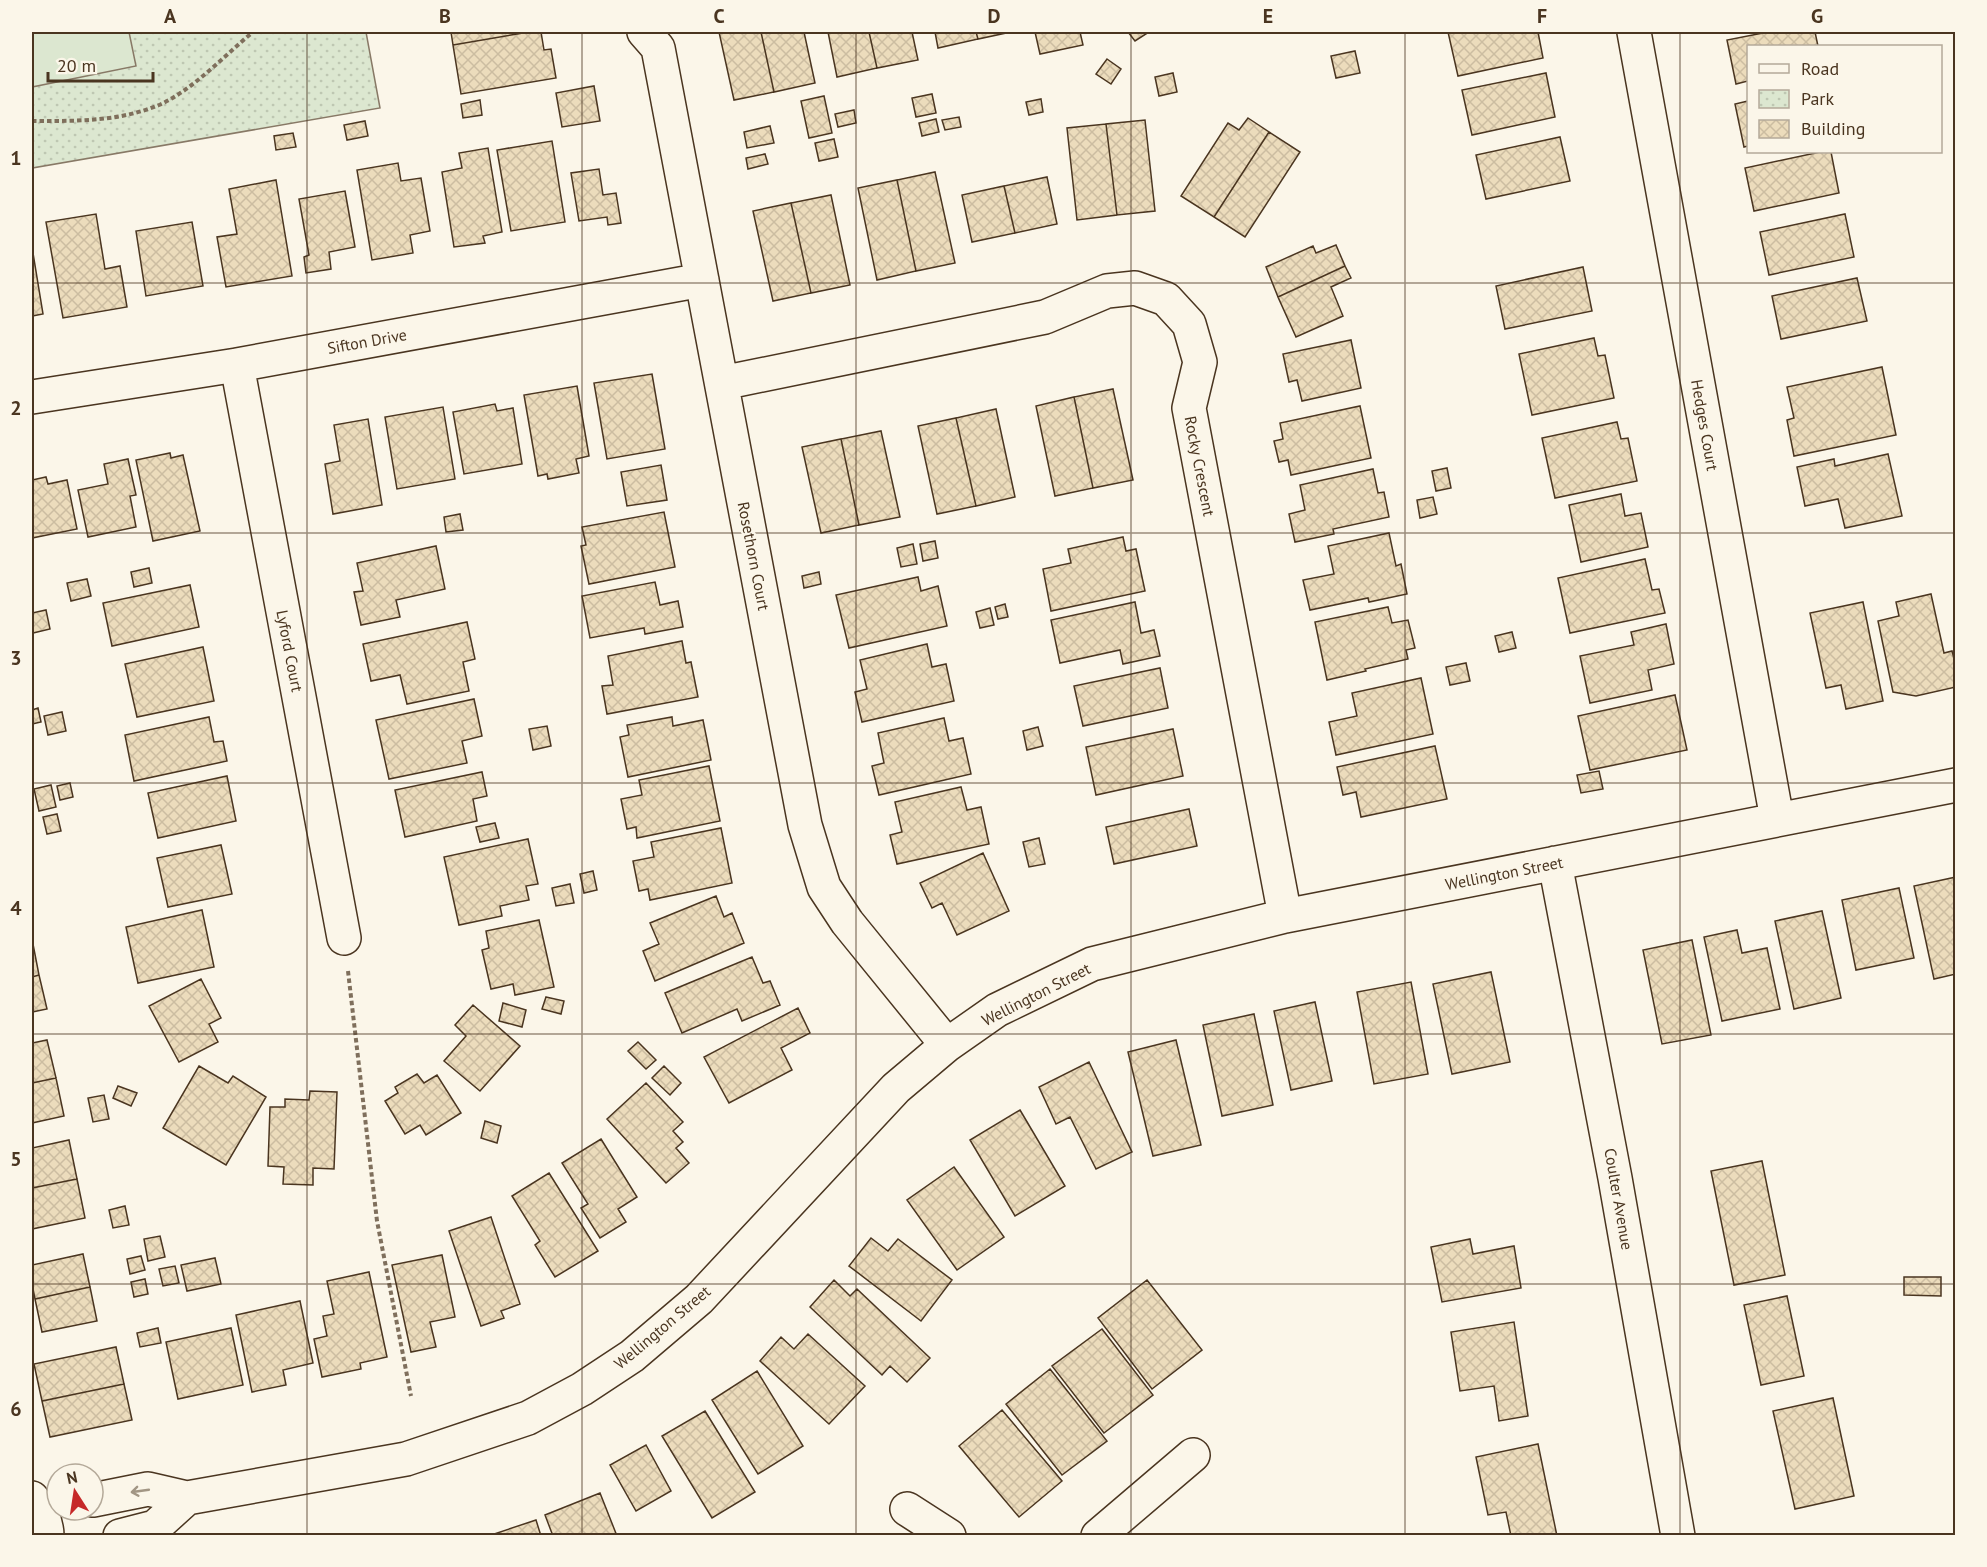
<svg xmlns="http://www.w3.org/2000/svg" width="1987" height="1567" font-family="'PT Sans',sans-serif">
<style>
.park{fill:url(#park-dots);stroke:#887966;stroke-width:1.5}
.pitch{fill:#dce7d0;stroke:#887966;stroke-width:1.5}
.building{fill:url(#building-cross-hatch);stroke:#4a3520;stroke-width:1.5}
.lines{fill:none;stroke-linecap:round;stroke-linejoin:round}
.minor-casing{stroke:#4a3520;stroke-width:36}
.path{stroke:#7f6f5c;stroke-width:4;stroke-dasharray:4.5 3;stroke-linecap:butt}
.minor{stroke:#fbf6e9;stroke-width:33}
.oneway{stroke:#a29684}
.grid{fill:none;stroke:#4a3520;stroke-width:1.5;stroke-opacity:0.55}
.labels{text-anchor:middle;stroke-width:4.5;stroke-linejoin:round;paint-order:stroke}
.street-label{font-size:16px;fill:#4a3520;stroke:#fbf6e9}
.neatline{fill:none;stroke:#4a3520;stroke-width:2}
.grid-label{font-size:20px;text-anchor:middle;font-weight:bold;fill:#4a3520}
</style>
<defs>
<pattern id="park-dots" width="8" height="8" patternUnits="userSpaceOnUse" patternTransform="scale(1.5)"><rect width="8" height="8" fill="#dce7d0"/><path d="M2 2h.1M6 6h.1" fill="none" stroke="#bec7b2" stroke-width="1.8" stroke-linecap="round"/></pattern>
<pattern id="building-cross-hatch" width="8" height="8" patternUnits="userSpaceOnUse" patternTransform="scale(1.5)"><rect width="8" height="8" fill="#ecdcbc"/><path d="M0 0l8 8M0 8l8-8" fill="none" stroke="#ccbda1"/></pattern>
</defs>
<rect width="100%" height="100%" fill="#fbf6e9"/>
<!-- park -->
<path class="park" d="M32 32H366L380 108 32 168Z"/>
<!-- pitch -->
<path class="pitch" d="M32 32H129L136 66 32 87Z"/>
<!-- building -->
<path class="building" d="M451 32H529L453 45Z
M529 32H541L544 50 551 49 556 78 461 94 453 45Z
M719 32H761L774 92 734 100Z
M761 32H804L815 83 774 92Z
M828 32H869L877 68 837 77Z
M869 32H912L918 60 877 68Z
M935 32H976L978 39 938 48Z
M976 32H1011L978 39Z
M1035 32H1080L1083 45 1040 54Z
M1128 32H1149L1135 41Z
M1448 32H1538L1543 58 1458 76Z
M1768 32H1815L1818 46H1748V81L1736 84 1727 40Z
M1355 51 1360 73 1336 78 1331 56Z
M1107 59 1121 69 1111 84 1096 74Z
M1173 73 1177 92 1159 96 1155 77Z
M1546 73 1555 117 1472 135 1462 90Z
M594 86 600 121 562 127 556 93Z
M932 94 936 113 916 117 912 98Z
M824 96 832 133 809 138 801 101Z
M1041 99 1043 112 1029 115 1026 102Z
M480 100 482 115 463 118 461 104Z
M1748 101V146L1744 147 1735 104Z
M854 110 856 123 838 127 835 114Z
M959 117 961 127 945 130 942 120Z
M1248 118 1269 132 1214 217 1181 196 1228 123 1239 130Z
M936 119 939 132 922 136 919 123Z
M1145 120 1155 211 1117 215 1106 124Z
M365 121 368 136 347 140 344 125Z
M1106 124 1117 215 1077 220 1067 128Z
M770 126 774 143 747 148 744 132Z
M1269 132 1300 152 1245 237 1214 217Z
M293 133 296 147 276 150 274 136Z
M1560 137 1570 181 1486 199 1476 155Z
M834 139 838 157 819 161 815 143Z
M552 141 565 222 511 231 497 150Z
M488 148 502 232 483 236 485 243 454 247 442 172 462 168 459 153Z
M1820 152H1831L1839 193 1754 211 1745 168Z
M765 154 768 164 748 169 746 158Z
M398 163 401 181 421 178 430 231 410 235 413 253 372 260 357 170Z
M599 169 603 195 616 193 621 223 608 225 607 217 579 221 571 173Z
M935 172 955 263 916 271 897 180Z
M1047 177 1057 224 1015 233 1004 186Z
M276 180 292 276 226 287 217 237 237 234 229 189Z
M897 180 916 271 877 280 858 188Z
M1004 186 1015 233 972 242 962 195Z
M345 191 355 247 329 252 331 269 306 273 304 257 309 255 299 199Z
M831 195 850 285 811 293 791 203Z
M791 203 811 293 773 301 753 211Z
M96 214 105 269 120 266 127 307 63 318 46 222Z
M1845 214 1854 257 1769 275 1760 232Z
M192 222 203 286 146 296 136 231Z
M1336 245 1345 266 1278 297 1266 267 1313 246 1316 253Z
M32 247 43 314 32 316Z
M1345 266 1351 278 1331 287 1343 316 1296 337 1278 297Z
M1583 267 1592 311 1505 329 1496 286Z
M1857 278 1867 321 1781 339 1772 296Z
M1594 338 1598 356 1605 355 1614 398 1532 415 1519 354Z
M1351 340 1361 388 1302 401 1297 380 1289 382 1283 354Z
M1882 367 1896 435 1794 456 1787 420 1794 418 1787 387Z
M652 374 665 449 607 459 594 383Z
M577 386 589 456 576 459 579 473 548 479 547 474 538 476 524 395Z
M1113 389 1133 480 1093 488 1074 397Z
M1074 397 1093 488 1055 496 1036 406Z
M495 404 497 411 513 408 522 464 464 474 453 412Z
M1360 406 1371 458 1291 475 1288 460 1279 462 1274 441 1283 439 1280 423Z
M443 407 455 479 397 489 385 417Z
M996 409 1015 497 976 506 956 418Z
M956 418 976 506 937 514 918 426Z
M368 419 382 505 333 514 325 464 340 461 334 425Z
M1617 422 1621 439 1628 438 1637 481 1555 498 1542 438Z
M881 431 900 517 859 525 841 439Z
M841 439 859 525 821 533 802 447Z
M170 453 171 458 183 455 200 531 153 541 136 460Z
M1888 454 1902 516 1845 528 1838 499 1805 506 1797 467 1834 459 1835 466Z
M128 459 136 495 130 496 136 527 88 537 78 490 108 484 104 464Z
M661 465 667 500 627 506 621 472Z
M1447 468 1451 488 1436 491 1432 471Z
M1373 469 1378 493 1384 492 1389 517 1333 529 1334 534 1295 542 1289 514 1305 510 1300 485Z
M46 477 48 484 67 480 77 529 32 538V480Z
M1621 494 1625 516 1641 513 1648 547 1581 562 1569 505Z
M1433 497 1437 514 1420 518 1417 500Z
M664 512 675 567 589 584 581 546 586 545 582 527Z
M460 514 463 530 446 532 444 517Z
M1389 533 1396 566 1401 564 1407 594 1369 602 1368 598 1310 610 1303 580 1334 574 1328 546Z
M1123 537 1126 551 1136 549 1145 591 1051 611 1043 569 1071 563 1068 549Z
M935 541 938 558 923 561 920 544Z
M913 544 917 564 901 567 897 548Z
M436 546 445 589 396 600 400 617 361 625 354 592 363 591 357 563Z
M1645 559 1652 590 1659 589 1665 613 1570 633 1558 578Z
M149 568 152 583 134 587 131 572Z
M819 572 821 584 804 588 802 576Z
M918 577 921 591 938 586 947 626 849 648 836 595Z
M87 579 91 596 71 601 67 583Z
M655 582 660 605 678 601 683 627 645 634 644 628 590 638 582 596Z
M190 585 199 627 112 646 103 603Z
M1931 594 1944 653 1952 651 1956 666V687L1916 696 1893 692 1878 621 1899 616 1896 602Z
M1135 602 1141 633 1154 630 1160 656 1123 664 1120 650 1060 663 1051 620Z
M1863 602 1883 701 1846 709 1841 685 1826 688 1810 613Z
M1005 604 1008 617 998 619 995 607Z
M1388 607 1392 623 1408 620 1415 648 1406 650 1408 659 1365 669 1366 671 1327 680 1315 622Z
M990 608 994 625 980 628 976 612Z
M46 610 50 629 33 633 32 613Z
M467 622 475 659 463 662 469 691 407 704 400 675 371 681 363 644Z
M1666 624 1674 664 1648 670 1652 690 1590 703 1580 656 1634 645 1631 632Z
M1512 632 1516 648 1499 652 1495 636Z
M682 641 686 663 691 662 698 697 607 714 602 686 613 685 608 656Z
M927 644 932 667 946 664 954 701 862 722 855 692 867 689 860 660Z
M203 647 214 701 137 717 125 664Z
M1466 663 1470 681 1450 685 1446 667Z
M1160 668 1168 708 1083 726 1074 686Z
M1421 678 1433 734 1336 755 1329 722 1357 716 1352 693Z
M1675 695 1687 750 1590 770 1578 716Z
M474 699 482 736 462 741 467 763 389 779 376 720Z
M38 708 41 722 32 724V710Z
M62 712 66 731 48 735 44 716Z
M209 717 214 742 223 741 227 761 134 781 125 735Z
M672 717 673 726 703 720 711 760 628 777 620 737 629 735 627 725Z
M944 718 949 741 963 738 971 774 879 795 872 766 884 763 878 733Z
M547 726 551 746 533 750 529 729Z
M1038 727 1043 746 1027 750 1023 731Z
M1173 729 1183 776 1096 795 1086 747Z
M1435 746 1447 799 1361 817 1356 792 1343 795 1337 767Z
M709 766 720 821 637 838 636 827 627 829 621 799 642 795 639 780Z
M1599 771 1603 789 1581 793 1577 775Z
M482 772 487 796 473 799 477 821 405 837 395 790Z
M227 776 236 821 158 838 148 793Z
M70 783 73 797 60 800 57 786Z
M51 785 56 807 39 811 34 789Z
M961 787 967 810 981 807 989 844 897 864 890 835 902 832 895 802Z
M1189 809 1197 846 1114 864 1106 827Z
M57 814 61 831 47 834 43 817Z
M495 823 499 838 480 842 476 827Z
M721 828 732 883 650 900 648 889 639 891 633 861 654 857 651 842Z
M1039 838 1045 864 1029 867 1023 842Z
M528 839 538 884 526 886 529 900 500 906 502 916 459 925 444 857Z
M221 845 232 894 168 907 157 858Z
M983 853 1009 911 957 935 942 903 932 908 920 883Z
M593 871 597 890 584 893 580 874Z
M1956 877V974L1934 979 1914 886Z
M570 884 574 903 556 906 552 888Z
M1899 888 1914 958 1856 970 1842 900Z
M716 896 724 917 732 913 744 943 655 981 643 951 659 944 650 923Z
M202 910 214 967 138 983 126 927Z
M1822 911 1841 998 1794 1009 1775 921Z
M539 920 554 987 515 995 513 984 491 989 482 950 489 948 486 931Z
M1737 930 1742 953 1767 948 1780 1009 1722 1021 1704 937Z
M32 939 39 975 32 977Z
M1692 940 1711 1035 1662 1044 1643 950Z
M752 957 763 983 770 981 780 1005 742 1021 737 1009 682 1033 665 993Z
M1491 972 1510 1062 1452 1074 1433 984Z
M39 975 47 1009 32 1012V977Z
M201 979 221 1018 209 1024 218 1042 179 1062 149 1006Z
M1411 982 1428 1074 1374 1084 1357 992Z
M546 997 564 1001 561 1014 542 1009Z
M1315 1002 1332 1081 1291 1090 1274 1011Z
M503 1003 526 1010 522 1027 499 1021Z
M473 1005 520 1046 480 1091 444 1061 466 1036 455 1025Z
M798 1008 810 1033 781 1048 792 1070 729 1103 704 1057Z
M1254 1014 1273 1105 1222 1116 1203 1025Z
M47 1040 56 1078 32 1083V1043Z
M1176 1040 1201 1145 1153 1156 1128 1052Z
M638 1042 656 1060 646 1069 628 1051Z
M1089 1062 1132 1152 1096 1169 1070 1117 1056 1124 1039 1087Z
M199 1066 228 1083 233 1076 266 1097 226 1165 163 1128Z
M664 1066 681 1083 670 1095 652 1078Z
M417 1074 424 1083 437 1075 461 1113 426 1135 420 1125 405 1134 385 1101 398 1093 395 1087Z
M56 1078 64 1116 32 1123V1083Z
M646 1083 683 1122 673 1131 683 1142 676 1148 689 1163 666 1183 607 1119Z
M118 1086 137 1093 131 1106 113 1098Z
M310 1091 337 1092 334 1169 313 1168V1185L283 1184 284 1167 268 1166 270 1107H285V1099L309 1100Z
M104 1095 109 1119 93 1122 88 1098Z
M1020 1110 1065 1186 1015 1216 970 1140Z
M485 1121 501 1126 497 1143 481 1138Z
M601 1139 637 1197 618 1209 626 1222 600 1238 581 1208 588 1204 562 1163Z
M69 1140 77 1179 32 1188V1148Z
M1762 1161 1785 1275 1734 1285 1711 1171Z
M954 1167 1004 1237 957 1270 907 1200Z
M549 1173 598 1251 555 1277 535 1245 540 1241 512 1196Z
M77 1179 85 1218 32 1229V1188Z
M125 1206 129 1225 113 1228 109 1210Z
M491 1217 520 1304 501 1311 504 1318 481 1326 449 1231Z
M160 1236 165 1257 148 1261 144 1239Z
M871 1238 888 1251 898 1239 952 1280 921 1321 849 1266Z
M1470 1239 1473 1254 1514 1246 1521 1288 1442 1302 1431 1247Z
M83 1254 90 1287 35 1299 32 1284V1265Z
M442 1255 455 1317 430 1322 436 1347 411 1352 392 1265Z
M141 1256 145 1270 130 1274 127 1259Z
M215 1258 221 1284 187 1291 181 1265Z
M175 1266 179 1283 163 1286 159 1269Z
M369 1272 387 1357 360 1363 361 1369 322 1377 314 1339 327 1336 323 1316 334 1314 327 1281Z
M1904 1277H1941V1296L1904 1295Z
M145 1279 148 1294 134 1297 131 1282Z
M834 1280 850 1296 857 1289 930 1358 907 1382 890 1366 882 1375 810 1307Z
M1147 1280 1202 1350 1152 1389 1098 1318Z
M90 1287 97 1321 42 1332 35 1299Z
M1787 1296 1804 1376 1761 1385 1744 1305Z
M300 1301 313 1363 283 1370 286 1385 252 1392 236 1315Z
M1514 1322 1528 1416 1499 1421 1494 1386 1460 1391 1451 1332Z
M158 1328 161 1343 140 1347 137 1333Z
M231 1328 243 1385 178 1399 166 1342Z
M1102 1329 1153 1395 1104 1433 1052 1366Z
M808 1334 865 1386 829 1424 760 1361 781 1337 794 1349Z
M116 1347 124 1384 42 1401 34 1364Z
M1050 1369 1107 1441 1062 1475 1006 1404Z
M757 1371 803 1446 758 1474 712 1400Z
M124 1384 132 1420 50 1437 42 1401Z
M1833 1398 1854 1496 1795 1509 1773 1411Z
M1002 1410 1062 1481 1019 1517 959 1446Z
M705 1411 755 1492 712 1518 662 1436Z
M1538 1444 1557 1536H1511L1506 1512 1488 1515 1476 1457Z
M646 1445 671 1491 636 1511 610 1465Z
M600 1493 617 1536H553L545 1515Z
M536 1520 541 1536H491V1535Z"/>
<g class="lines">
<!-- minor casing -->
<g class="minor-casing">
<path id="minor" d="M644 32 658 48 805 825 824 887 847 922 947 1045
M1634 32 1777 819
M237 365 344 938
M722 383 1045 317 1107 291 1135 288 1166 299 1189 324 1200 362 1189 408 1285 916
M32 397 237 365 702 280
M1555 863 1615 1178 1678 1536
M32 1498C40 1509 47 1521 47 1536
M93 1500 148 1489 187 1498 406 1459 528 1418 582 1389 632 1356 699 1299 896 1088 947 1045 997 1010 1092 964 1285 916 1956 785
M907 1509 949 1536
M120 1536 155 1527 187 1498
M1098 1536 1193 1455"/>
</g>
<!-- path -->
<path class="path" d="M32 121C75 121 118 122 159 105 193 90 225 55 253 32
M348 971 377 1221 411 1396"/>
<!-- minor -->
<use href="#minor" class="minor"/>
</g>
<!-- one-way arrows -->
<defs><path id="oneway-shaft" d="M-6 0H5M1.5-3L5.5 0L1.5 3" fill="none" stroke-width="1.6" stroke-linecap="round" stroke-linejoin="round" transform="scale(1.5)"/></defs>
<use class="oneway" href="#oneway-shaft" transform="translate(140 1491) rotate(172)"/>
<!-- grid -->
<path class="grid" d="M307 32V1536M582 32V1536M856 32V1536M1131 32V1536M1405 32V1536M1680 32V1536M32 283H1956M32 533H1956M32 783H1956M32 1034H1956M32 1284H1956"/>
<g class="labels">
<!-- street labels -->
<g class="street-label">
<text transform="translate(367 341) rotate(-10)" y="6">Sifton Drive</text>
<text transform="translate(1705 425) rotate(80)" y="6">Hedges Court</text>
<text transform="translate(1200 466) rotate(79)" y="6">Rocky Crescent</text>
<text transform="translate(754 556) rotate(79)" y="6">Rosethorn Court</text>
<text transform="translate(290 651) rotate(79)" y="6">Lyford Court</text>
<text transform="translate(1504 873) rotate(-11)" y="6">Wellington Street</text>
<text transform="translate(1036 994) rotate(-27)" y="6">Wellington Street</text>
<text transform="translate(1619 1199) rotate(80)" y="6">Coulter Avenue</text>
<text transform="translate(662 1327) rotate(-40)" y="6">Wellington Street</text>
</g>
</g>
<!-- border -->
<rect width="1987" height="1567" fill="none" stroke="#fbf6e9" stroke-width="66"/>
<!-- legend -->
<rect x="1747" y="45" width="195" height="108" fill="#fbf6e9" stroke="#b4a999" stroke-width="1.5"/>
<rect x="1759" y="64" width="30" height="9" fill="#fbf6e9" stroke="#b4a999" stroke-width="1.5"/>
<text x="1801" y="75" font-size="18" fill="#4a3520">Road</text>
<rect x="1759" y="90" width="30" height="18" fill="url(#park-dots)" stroke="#b4a999" stroke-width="1.5"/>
<text x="1801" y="105" font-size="18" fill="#4a3520">Park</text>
<rect x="1759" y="120" width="30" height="18" fill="url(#building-cross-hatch)" stroke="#b4a999" stroke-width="1.5"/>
<text x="1801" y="135" font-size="18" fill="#4a3520">Building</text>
<!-- north arrow -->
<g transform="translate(75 1492) rotate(348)"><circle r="28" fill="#fbf6e9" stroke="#b4a999" stroke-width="1.5"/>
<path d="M0-4.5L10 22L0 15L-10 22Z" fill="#c62828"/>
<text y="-9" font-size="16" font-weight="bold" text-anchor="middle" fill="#4a3520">N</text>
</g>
<!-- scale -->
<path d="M48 72v9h105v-9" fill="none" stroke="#4a3520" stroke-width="3"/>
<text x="57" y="72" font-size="18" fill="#4a3520" stroke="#fbf6e9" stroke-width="4.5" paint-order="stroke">20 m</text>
<rect x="33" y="33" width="1921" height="1501" class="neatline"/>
<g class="grid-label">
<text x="170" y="23">A</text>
<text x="445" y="23">B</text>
<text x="719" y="23">C</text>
<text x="994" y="23">D</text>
<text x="1268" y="23">E</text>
<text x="1542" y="23">F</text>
<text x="1817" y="23">G</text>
<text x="16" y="165">1</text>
<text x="16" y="415">2</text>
<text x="16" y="665">3</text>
<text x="16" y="915">4</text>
<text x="16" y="1166">5</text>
<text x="16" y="1416">6</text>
</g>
</svg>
